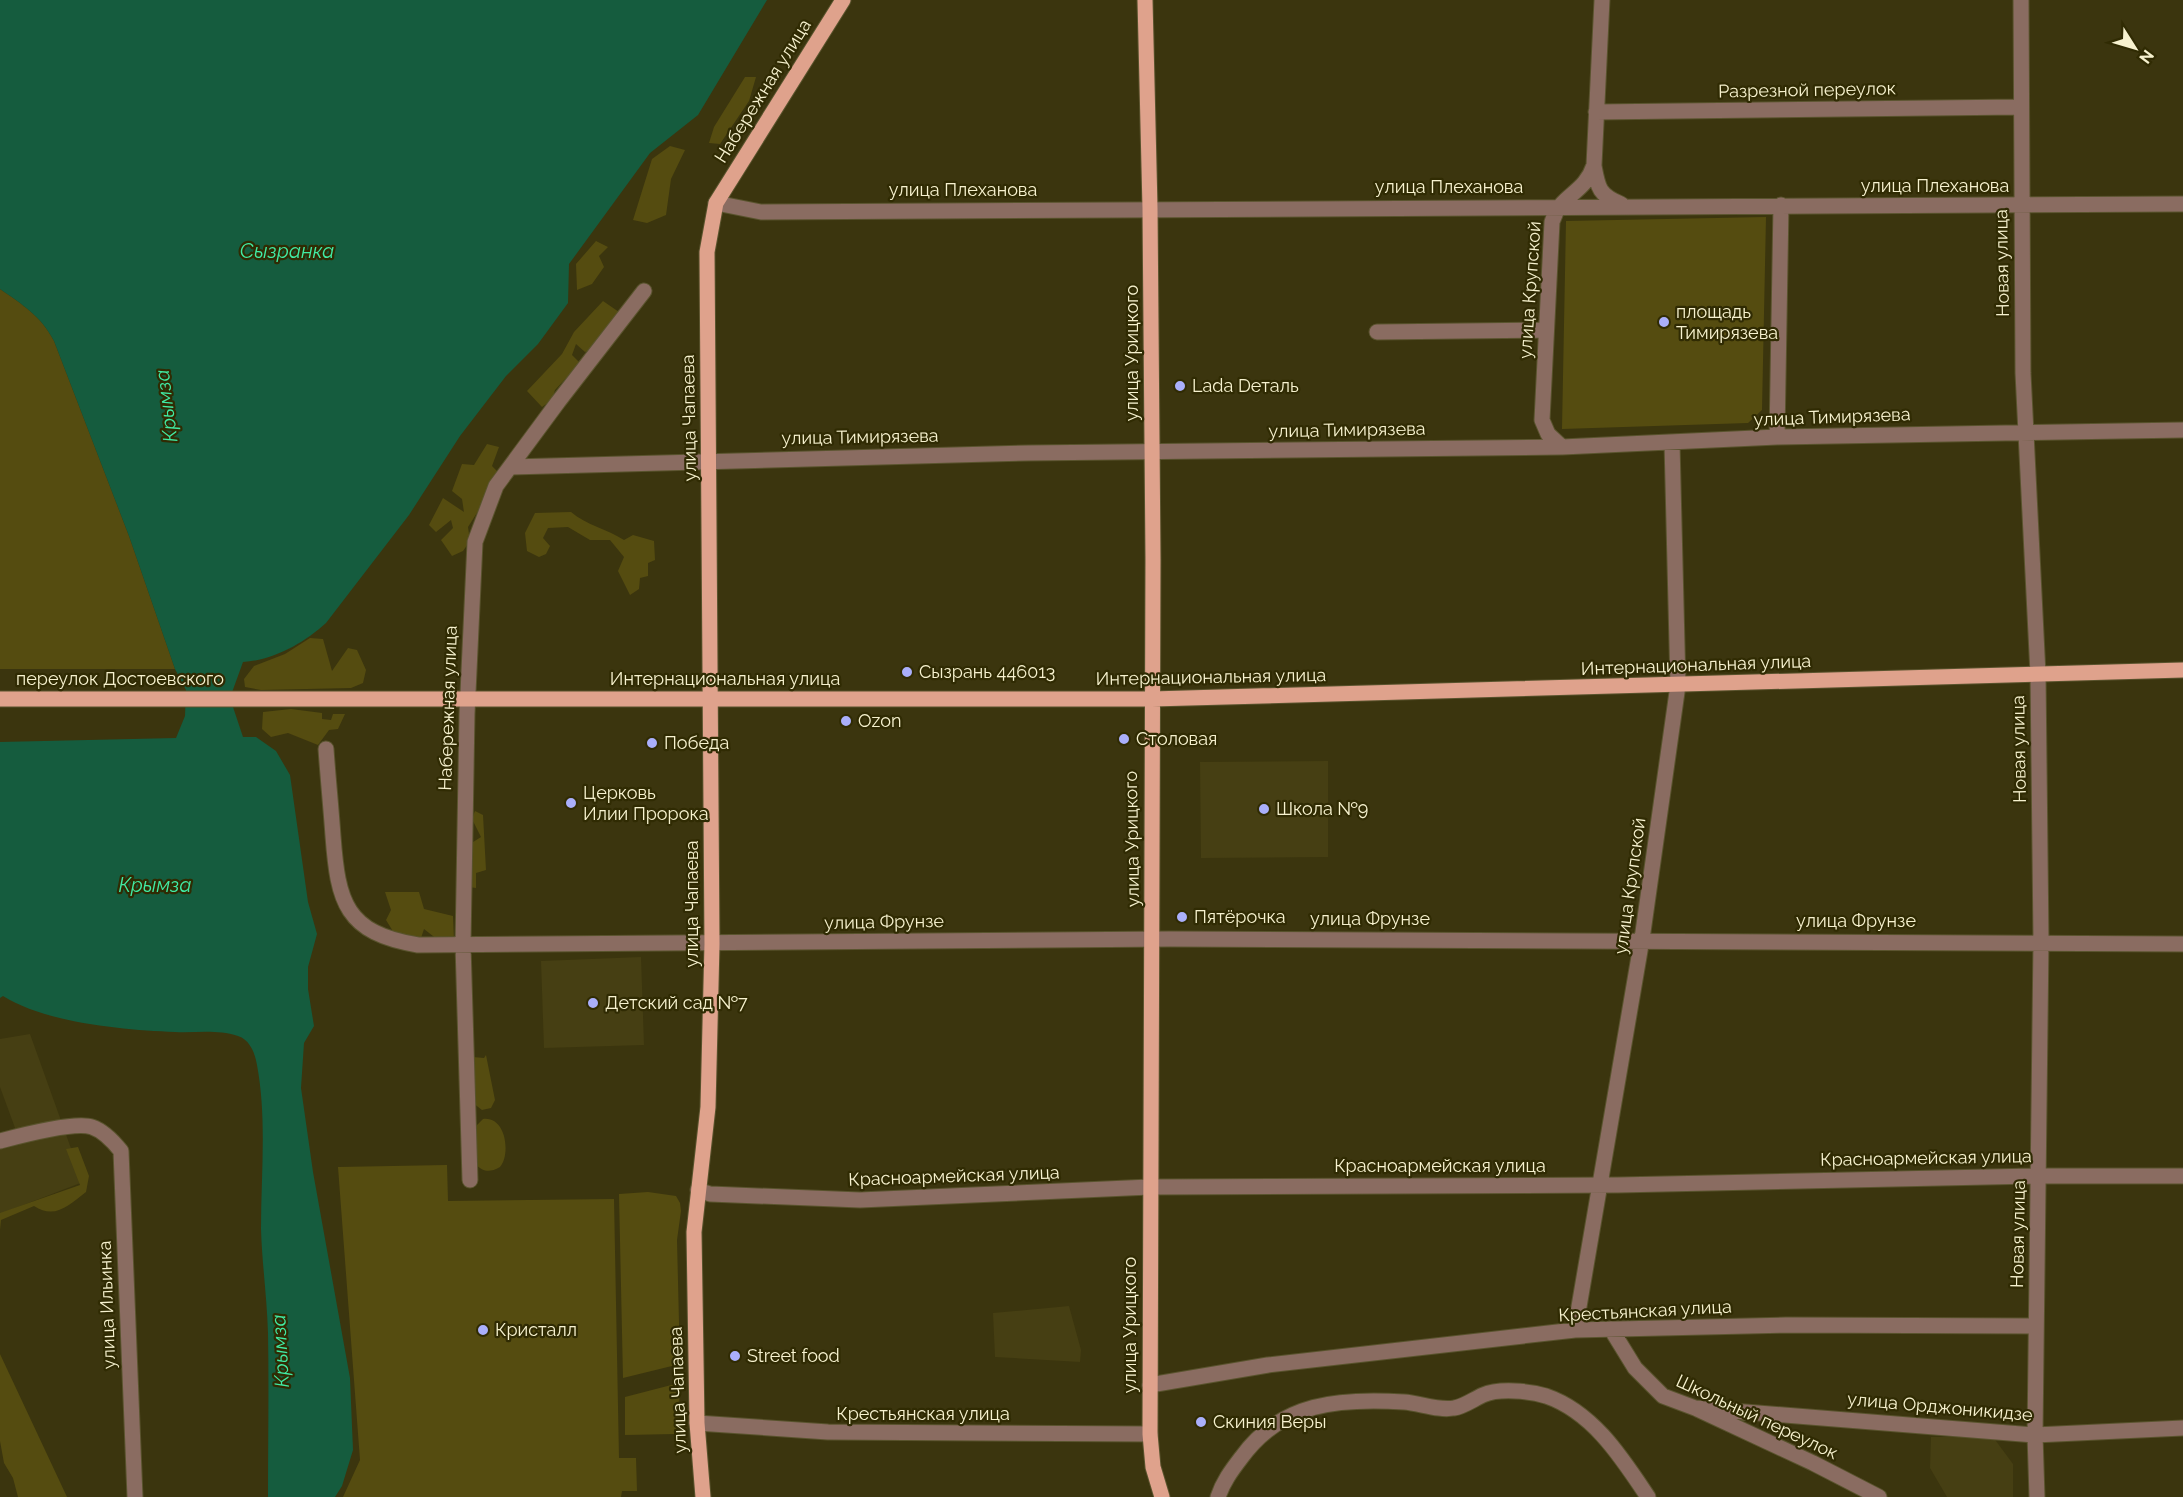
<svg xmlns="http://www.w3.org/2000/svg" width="2183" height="1497" font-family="Raleway,sans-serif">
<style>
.built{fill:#463f13}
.green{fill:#554c10}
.water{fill:#155c3e}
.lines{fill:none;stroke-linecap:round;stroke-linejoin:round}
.minor-casing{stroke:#59532d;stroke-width:17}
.major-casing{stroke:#59532d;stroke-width:17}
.minor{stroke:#8a6c61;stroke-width:15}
.major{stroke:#dfa28c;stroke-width:15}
.poi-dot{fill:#aaaffb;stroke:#302b03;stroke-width:2}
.labels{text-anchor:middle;stroke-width:4.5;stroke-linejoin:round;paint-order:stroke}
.street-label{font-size:18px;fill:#f7f2cf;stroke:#302b03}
.poi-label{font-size:18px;fill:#f7f2cf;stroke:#302b03;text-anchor:start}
.water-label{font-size:20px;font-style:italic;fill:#40eca5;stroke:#302b03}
</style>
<rect width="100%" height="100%" fill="#3b350e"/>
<!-- built -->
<path class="built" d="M1328 761V857L1201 858 1200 762Z
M641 957 644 1045 544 1048 541 961Z
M30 1034 83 1182 0 1214V1145L18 1136 0 1087V1039Z
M1069 1306 1081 1350 1080 1362 995 1357 993 1313Z
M1931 1437H1993L2013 1464V1497H1947L1930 1468Z"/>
<!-- green -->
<path class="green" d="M745 77H756L749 101 720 144 709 143 714 127Z
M670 146 685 150 671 179 666 215 647 223 633 220 652 159Z
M1766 217 1762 410 1748 423 1562 429 1566 221Z
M596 241 608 247 599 256 604 267 592 284 577 290 576 264Z
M0 289C23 305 41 316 54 341L129 536 175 669H0Z
M603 301 619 312 596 349 585 352 576 344 572 355 580 363 555 390 552 400 542 407 527 391 562 354 574 332Z
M487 444 499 447 492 466 501 475 468 527 470 541 463 551 452 556 441 540 453 528 451 520 436 532 429 525 443 498 464 512 462 499 452 491 462 464 474 465Z
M571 512C586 525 607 529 624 540L633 535 654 541 655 560 648 563V576L640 578 639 589 630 595 618 571 624 557 610 540H590L568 527 548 528 543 538 550 546 546 554 539 557 527 551 525 533 535 513Z
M310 638 323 639 332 671 348 648 357 650 366 670 363 683 351 688 261 690 245 687 244 679 254 666 285 654Z
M291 709 322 713V719L331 720 333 714H345L338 729 329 730 318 745 288 733 271 737 262 729 263 712Z
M475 811 483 815 486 870 476 873V888L469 887C470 868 475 864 470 844L481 837 472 819Z
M385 892H419L424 909 453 916 454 940H438L424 929 420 941 394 933 386 920 391 910Z
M486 1055 495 1100 491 1108 482 1110 473 1103V1057L484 1058Z
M483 1119C506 1116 511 1154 500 1167 489 1173 484 1172 475 1164L476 1126Z
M78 1147 89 1176 86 1192C69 1205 55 1220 34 1206L1 1220 0 1230V1213L80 1185 66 1149Z
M447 1165 448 1201 614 1199 619 1458H636L637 1491H622L621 1497H343L360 1460 338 1167Z
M648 1192 676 1196 680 1203 681 1211 677 1240 680 1364 623 1378 619 1194Z
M0 1354 67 1497H18L13 1478 4 1463 0 1441Z
M679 1383 680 1430 675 1434 625 1435V1397Z"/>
<!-- water -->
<path class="water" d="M0 0H767L698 115 650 153 569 264 568 303 538 344 506 376 460 436 409 515 326 623C304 643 274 660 243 662L230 698 243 737H256L276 751 290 775 308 902 317 934 308 967V989L314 1026 304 1043 301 1088 313 1172 350 1378 353 1450 342 1486 335 1497H268C268 1443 269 1388 268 1333 267 1298 262 1263 261 1229 261 1174 267 1119 257 1065 255 1053 250 1040 238 1036 216 1029 197 1033 175 1032 124 1030 46 1023 3 996L0 998V742L176 738 185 716 186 690 175 669 129 536 54 341C41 316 23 305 0 289Z"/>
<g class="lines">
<!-- minor casing -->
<g class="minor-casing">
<path id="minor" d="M2021 0 2023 373 2038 674 2041 941 2035 1435 2037 1497
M1596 112 2019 107
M1594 166C1598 188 1599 195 1621 204
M716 203 761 212 2183 204
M1377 332 1546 330
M1777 437 1781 205
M1562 447 1548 434 1542 420 1552 222C1561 193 1584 195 1594 165L1602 0
M511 467 1028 453 1562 447 1777 437 2183 430
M326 749C328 778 331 807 333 836 338 902 345 933 418 945L1170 939 2183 944
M0 1141C19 1136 75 1121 92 1127 104 1131 113 1141 121 1151L135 1497
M470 1180 463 945 467 714 475 542 496 486 558 402 644 291
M698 1190 710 1194 860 1200 1150 1187 1618 1185 2038 1176H2183
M1611 1329 1635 1368 1663 1396 1695 1408 1813 1463 1879 1497
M1575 1330 1642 939 1678 685 1672 443
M1150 1385 1268 1365 1575 1330 1786 1325 2036 1326
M1695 1408 2035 1435 2183 1428
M697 1423 828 1432 1150 1434
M1218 1497C1223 1482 1231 1471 1241 1458 1281 1402 1340 1398 1404 1402 1419 1403 1439 1411 1454 1408 1463 1407 1474 1399 1483 1395 1499 1388 1530 1391 1546 1396 1593 1412 1622 1458 1648 1497"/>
</g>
<!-- major casing -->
<g class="major-casing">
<path id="major" d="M1145 0 1150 208 1153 559 1150 1434 1153 1467 1162 1497
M0 699H1152L2183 670
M703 1497 697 1423 694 1232 708 1107 712 944 707 252 716 203 843 0"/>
</g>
<!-- minor -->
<use href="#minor" class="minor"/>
<!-- major -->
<use href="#major" class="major"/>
</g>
<!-- markers -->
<g class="poi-dot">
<circle cx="1664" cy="322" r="6"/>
<circle cx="1180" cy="386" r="6"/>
<circle cx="907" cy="672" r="6"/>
<circle cx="846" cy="721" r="6"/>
<circle cx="1124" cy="739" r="6"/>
<circle cx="652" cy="743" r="6"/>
<circle cx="571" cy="803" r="6"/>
<circle cx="1264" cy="809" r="6"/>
<circle cx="1182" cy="917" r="6"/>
<circle cx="593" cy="1003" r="6"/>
<circle cx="483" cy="1330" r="6"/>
<circle cx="735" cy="1356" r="6"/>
<circle cx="1201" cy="1422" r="6"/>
</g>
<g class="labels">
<!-- street labels -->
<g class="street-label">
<text transform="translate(1807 90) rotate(-1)" y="6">Разрезной переулок</text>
<text transform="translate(763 91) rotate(-58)" y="6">Набережная улица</text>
<text x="1935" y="192">улица Плеханова</text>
<text x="1449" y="193">улица Плеханова</text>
<text x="963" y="196">улица Плеханова</text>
<text transform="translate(2002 263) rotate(-91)" y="6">Новая улица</text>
<text transform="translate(1530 290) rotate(-86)" y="6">улица Крупской</text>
<text transform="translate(1132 353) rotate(-90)" y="6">улица Урицкого</text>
<text transform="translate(1832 417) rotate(-2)" y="6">улица Тимирязева</text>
<text transform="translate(689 418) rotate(-91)" y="6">улица Чапаева</text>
<text transform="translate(1347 430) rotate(-1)" y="6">улица Тимирязева</text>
<text transform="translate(860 437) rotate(-1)" y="6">улица Тимирязева</text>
<text transform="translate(1696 665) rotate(-2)" y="6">Интернациональная улица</text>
<text transform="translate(1211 677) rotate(-1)" y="6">Интернациональная улица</text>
<text x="120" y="685">переулок Достоевского</text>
<text x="725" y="685">Интернациональная улица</text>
<text transform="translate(448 708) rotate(-88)" y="6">Набережная улица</text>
<text transform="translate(2019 749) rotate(-91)" y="6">Новая улица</text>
<text transform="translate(1132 839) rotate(-91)" y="6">улица Урицкого</text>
<text transform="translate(1630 886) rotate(-82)" y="6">улица Крупской</text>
<text transform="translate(692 904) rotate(-90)" y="6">улица Чапаева</text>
<text x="1370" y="925">улица Фрунзе</text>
<text x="1856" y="927">улица Фрунзе</text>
<text transform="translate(884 922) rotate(-1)" y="6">улица Фрунзе</text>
<text transform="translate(1926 1158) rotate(-1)" y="6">Красноармейская улица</text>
<text x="1440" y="1172">Красноармейская улица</text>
<text transform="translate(954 1176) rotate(-2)" y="6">Красноармейская улица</text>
<text transform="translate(2018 1234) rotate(-89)" y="6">Новая улица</text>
<text transform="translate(107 1305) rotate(-92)" y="6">улица Ильинка</text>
<text transform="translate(1645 1311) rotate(-3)" y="6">Крестьянская улица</text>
<text transform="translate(1130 1325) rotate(-90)" y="6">улица Урицкого</text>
<text transform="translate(678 1390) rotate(-92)" y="6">улица Чапаева</text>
<text transform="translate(1940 1407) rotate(5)" y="6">улица Орджоникидзе</text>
<text x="923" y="1420">Крестьянская улица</text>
<text transform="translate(1757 1417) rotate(25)" y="6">Школьный переулок</text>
</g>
<!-- poi labels -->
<g class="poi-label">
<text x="1676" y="318">площадь<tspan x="1676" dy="21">Тимирязева</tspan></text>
<text x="1192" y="392">Lada Dеталь</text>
<text x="919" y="678">Сызрань 446013</text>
<text x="858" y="727">Ozon</text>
<text x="1136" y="745">Столовая</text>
<text x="664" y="749">Победа</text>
<text x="583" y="799">Церковь<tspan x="583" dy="21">Илии Пророка</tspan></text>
<text x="1276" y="815">Школа №9</text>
<text x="1194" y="923">Пятёрочка</text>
<text x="605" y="1009">Детский сад №7</text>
<text x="495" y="1336">Кристалл</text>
<text x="747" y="1362">Street food</text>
<text x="1213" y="1428">Скиния Веры</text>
</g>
<!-- water labels -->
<g class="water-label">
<text x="287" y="258">Сызранка</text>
<text transform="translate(166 406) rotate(-97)" y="7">Крымза</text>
<text x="155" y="892">Крымза</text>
<text transform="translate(280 1351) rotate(-93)" y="7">Крымза</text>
</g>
</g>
<!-- north arrow -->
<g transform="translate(2135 48) rotate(127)" stroke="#302b03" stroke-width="4.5" paint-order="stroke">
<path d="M0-4.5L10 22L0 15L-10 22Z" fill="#f7f2cf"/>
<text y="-9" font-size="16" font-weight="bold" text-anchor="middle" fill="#f7f2cf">N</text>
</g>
</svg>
